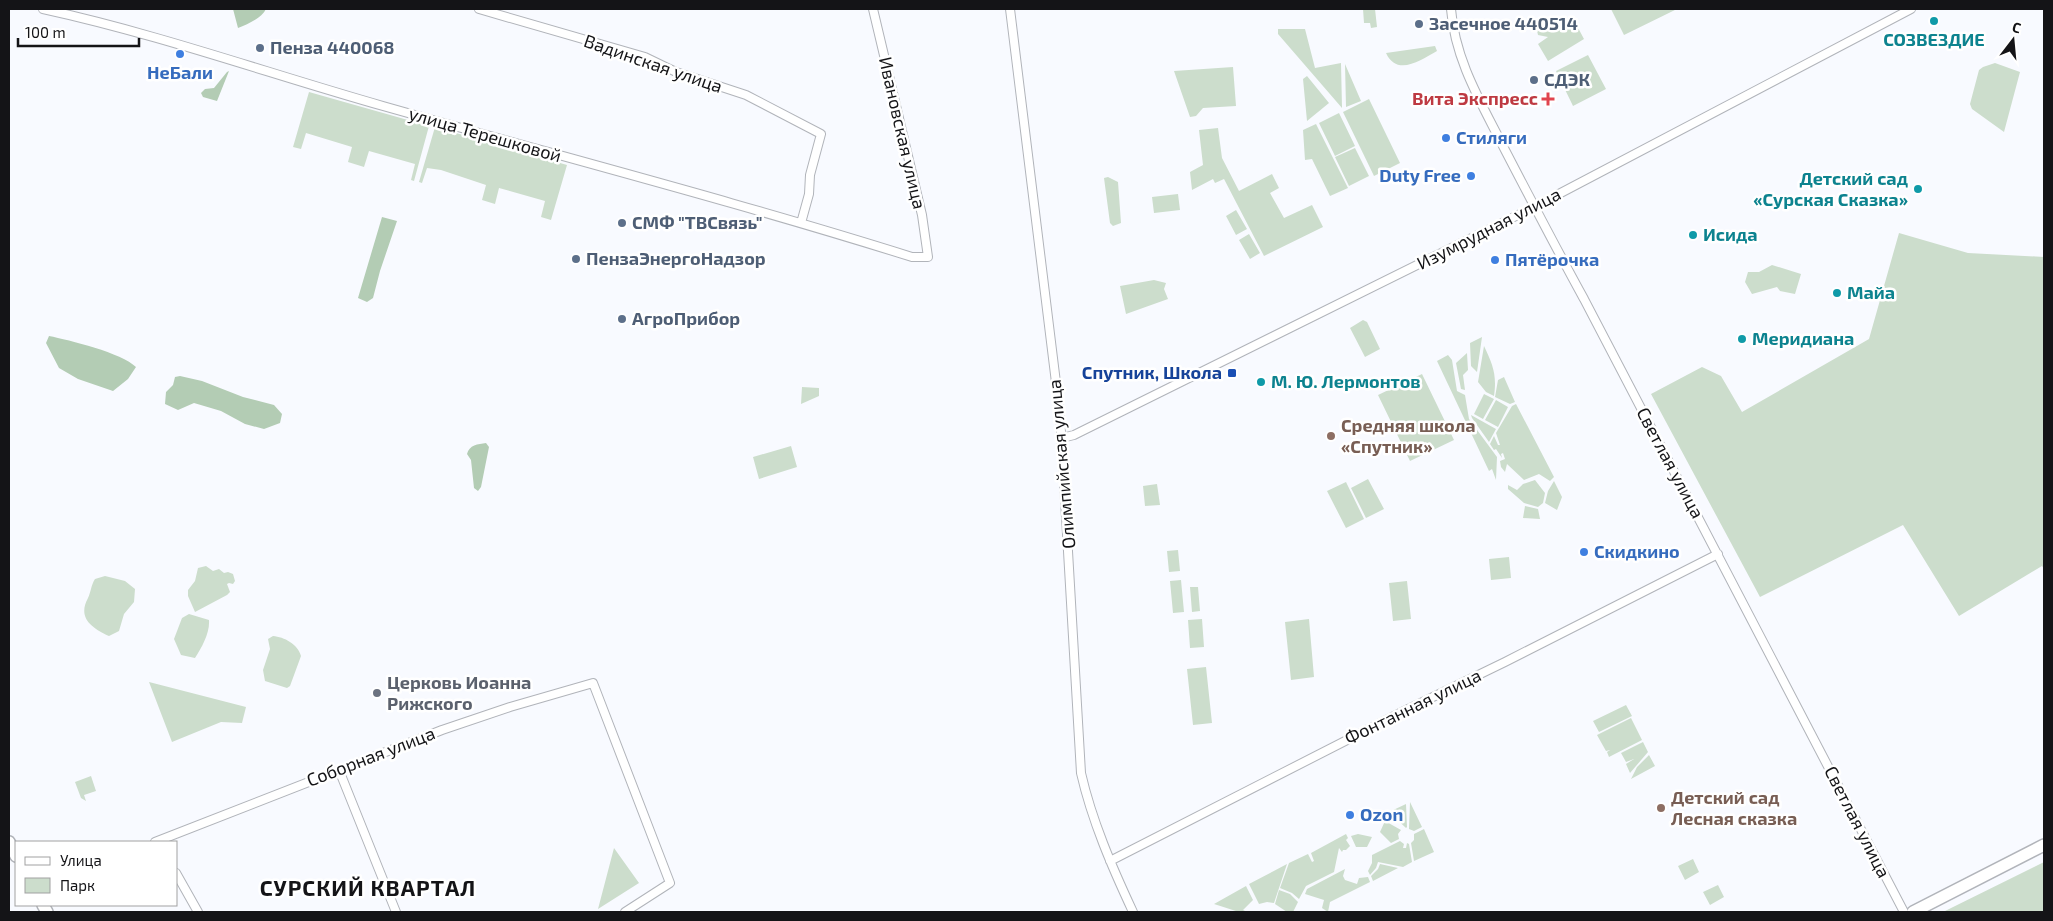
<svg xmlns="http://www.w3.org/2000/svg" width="2053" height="921" font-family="'Exo 2',sans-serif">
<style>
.green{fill:#cdc}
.forest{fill:#b3ccb4}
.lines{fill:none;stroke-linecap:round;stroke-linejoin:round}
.street-casing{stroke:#b1b4ba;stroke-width:10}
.secondary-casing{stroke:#b1b4ba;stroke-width:14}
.street{stroke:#fff;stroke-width:8}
.secondary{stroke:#fff;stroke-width:11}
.culture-dot{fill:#0f9aa8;stroke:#fff;stroke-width:2}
.service-dot{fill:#5c6f8a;stroke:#fff;stroke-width:2}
.shop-dot{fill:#3f7fe0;stroke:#fff;stroke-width:2}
.health-dot{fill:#e0444e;stroke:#fff;stroke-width:2}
.transit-dot{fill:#1a4fb4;stroke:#fff;stroke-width:2}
.education-dot{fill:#8d6e63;stroke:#fff;stroke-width:2}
.worship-dot{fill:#6b7280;stroke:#fff;stroke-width:2}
.labels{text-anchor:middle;stroke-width:5;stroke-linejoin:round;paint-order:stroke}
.service-label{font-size:18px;font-weight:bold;fill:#4e5e75;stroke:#fff;text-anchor:start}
.culture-label{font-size:18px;font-weight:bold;fill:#0d838f;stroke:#fff;text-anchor:start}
.street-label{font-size:18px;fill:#141417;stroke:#fff}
.shop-label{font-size:18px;font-weight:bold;fill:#366cbe;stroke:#fff;text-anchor:start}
.health-label{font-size:18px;font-weight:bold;fill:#be3a42;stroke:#fff;text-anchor:end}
.transit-label{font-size:18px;font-weight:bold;fill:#164399;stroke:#fff;text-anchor:end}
.education-label{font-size:18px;font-weight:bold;fill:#785e54;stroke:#fff;text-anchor:start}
.worship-label{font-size:18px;font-weight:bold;fill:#5b616d;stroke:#fff;text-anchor:start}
.district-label{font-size:22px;font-weight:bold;letter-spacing:1px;fill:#141417;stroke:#fff}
</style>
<rect width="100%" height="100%" fill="#f8faff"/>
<!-- green -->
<path class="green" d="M1363 9H1375L1377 27 1371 28 1370 23H1364Z
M1611 9H1677L1624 35Z
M1576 24 1584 39 1548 61 1538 44 1548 37 1538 35 1536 26Z
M1278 29H1305L1315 68 1341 63 1342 108 1278 34Z
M1435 46 1437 51C1421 60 1397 77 1386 53Z
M1588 55 1606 89 1573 106 1556 71Z
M1995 63 2020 72 2004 132 1972 109 1970 104 1979 70 1983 67Z
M1345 64 1361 101 1346 107Z
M1233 67 1236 106 1203 108 1196 116 1190 117 1174 71Z
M1307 76 1329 103 1307 121 1303 79Z
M309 92 429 126 414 181 411 180 415 164 369 151 364 167 348 162 352 147 306 133 301 149 293 147Z
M1369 99 1400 163 1374 176 1343 112Z
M1339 113 1355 146 1335 156 1319 123Z
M1316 124 1348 188 1330 196 1312 159 1305 160 1303 130Z
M435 127 567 165 551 220 541 217 545 201 499 188 495 204 482 200 486 185 441 170 427 168 422 183 419 182Z
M1218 128 1222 158 1239 191 1272 174 1279 188 1270 193 1284 218 1312 205 1323 227 1264 256 1224 179 1215 183 1213 179 1192 190 1190 172 1203 165 1199 130Z
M1355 148 1369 176 1349 186 1335 157Z
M1108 177 1118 182 1121 223 1113 226 1110 223 1104 178Z
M1178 194 1180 210 1154 213 1152 197Z
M1236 210 1247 229 1236 235 1226 216Z
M1899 233 1968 253 2044 257V569L2042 566 1959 616 1903 525 1760 597 1651 394 1702 367 1721 376 1742 412 1869 339Z
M1249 234 1260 253 1250 259 1239 240Z
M1772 265 1801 274 1795 294 1780 291 1777 287 1752 294 1745 282 1748 272H1759Z
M1154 280 1166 283 1164 289 1168 299 1126 314 1120 286Z
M1363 320 1367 322 1380 349 1365 357 1350 328Z
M1482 337 1477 372 1471 366 1470 343Z
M1484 346C1493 365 1497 375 1494 396L1486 392 1478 382Z
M1467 353 1468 370 1463 375 1465 390 1461 389 1456 363Z
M1448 355 1452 360 1457 391 1465 395 1469 419 1497 457 1496 480 1492 469 1489 471 1437 361Z
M1422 374 1454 440 1410 461 1378 395Z
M1504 377 1515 402 1510 404 1495 397 1498 380Z
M802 387 819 388V396L801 404Z
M1484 394 1494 399 1483 419 1474 414Z
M1496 400 1508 407 1498 427 1485 420Z
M1516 404 1554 477 1550 481 1539 474 1524 480 1507 464 1505 472 1501 467 1500 461 1505 459 1503 453 1501 454 1502 458 1496 449 1494 450 1490 444 1494 436 1498 445H1500L1496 433 1512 406Z
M1471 415 1496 429 1489 442 1472 418Z
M791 446 797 467 759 479 753 457Z
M1368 479 1384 509 1366 518 1351 488Z
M1535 480 1545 493 1543 503 1538 507 1524 503 1508 489V485L1517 490 1523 484Z
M1554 481 1562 497 1557 510 1545 503 1548 491Z
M1346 482 1364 519 1346 528 1327 491Z
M1157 484 1160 505 1145 506 1143 486Z
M1525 506 1538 509 1540 519 1523 518Z
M1178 550 1180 571 1169 572 1167 551Z
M1509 557 1511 578 1491 580 1489 559Z
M206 566 213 571 219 569 224 573 228 572 233 574 235 581 233 584 229 583 227 584 230 592 227 595 195 612 188 596V590L195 581 198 568Z
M105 576 125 581 135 589 134 602 124 614 119 631 109 636C92 628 77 618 88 598 91 592 91 585 95 579Z
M1181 580 1184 612 1173 613 1170 581Z
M1407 581 1411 619 1393 621 1389 583Z
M1190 587H1198L1200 611 1192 612Z
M189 614 209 620C210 633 202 647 195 658L181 655 174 639 182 618Z
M1202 619 1204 647 1190 648 1188 620Z
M1309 619 1314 677 1291 680 1285 622Z
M273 636C284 637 298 644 301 656L290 686 287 688 265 681 263 670 270 649 268 639Z
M1206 667 1212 723 1193 725 1187 669Z
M149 682 246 707 242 723 221 722 172 742Z
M1626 705 1632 716 1599 732 1593 721Z
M1631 718 1642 740 1609 757 1607 752 1610 750 1606 751 1597 735Z
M1643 742 1648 752 1630 773 1626 764 1634 759 1626 762 1621 753Z
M1649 755 1655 766 1631 779 1637 767Z
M91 776 96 791 84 795 86 801 81 798 75 782Z
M1410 802 1422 827 1414 831 1409 829Z
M1406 804 1407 827 1406 828 1389 812Z
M1385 821 1401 830 1398 834 1399 839 1391 843 1380 832Z
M1424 829 1434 852 1414 861 1411 843 1414 840V834Z
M1346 834 1348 838 1346 840 1350 846 1346 850H1343L1342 852 1339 848 1334 872 1306 886 1299 899 1292 893 1280 888 1289 863 1308 854 1312 862 1314 861 1311 853Z
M1358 834 1372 837 1367 847H1356L1351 836Z
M1400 841 1404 844 1403 848H1406L1407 843 1409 844 1412 862 1403 867 1378 862 1376 868 1370 875 1368 871 1372 863V855Z
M614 848 639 883 598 909Z
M1693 859 1699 872 1685 880 1678 866Z
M2044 862V912H1943Z
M1287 864 1274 903 1267 902 1259 904 1249 884Z
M1380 864 1398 868 1373 881 1371 876 1378 869Z
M1345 869 1343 876 1345 880 1357 884 1359 878 1368 877 1370 882 1330 902 1328 912 1322 908 1324 900 1305 894 1307 889Z
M1718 885 1724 897 1710 905 1703 892Z
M1246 886 1253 900 1243 910 1247 912H1239L1214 904Z
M1279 890 1290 894 1298 902 1293 912H1287L1275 904Z"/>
<!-- forest -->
<path class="forest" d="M233 9H266C262 18 248 24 238 28Z
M229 71 217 101 203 97 201 93 205 89 214 88 227 72Z
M382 217 397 221 380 271 373 298 367 302 358 298Z
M49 336C69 340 122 353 136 367L128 379 113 391 78 379 59 368 46 343Z
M180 376 202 381 243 397 274 405 282 414 280 423 264 429 245 424 221 411 194 403 178 410 165 404 166 392 173 385 175 377Z
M486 443 489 447 481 487 478 491 474 488 471 460 467 454C469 445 478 444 486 443Z"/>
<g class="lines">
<!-- street casing -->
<g class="street-casing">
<path id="street" d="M43 9C158 34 270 74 383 106 559 156 737 202 912 257H928L922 215 873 9
M479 9 645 57 676 72 746 95 821 134 810 175 809 194 801 223
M1010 9 1060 415 1081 773C1092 821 1112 867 1133 912
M1451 9C1455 61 1482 104 1505 150 1531 200 1557 250 1584 299L1904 912
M1062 438 1074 435 1534 207 1911 9
M339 770 396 912
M155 842 442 730 510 707 593 683 670 883 625 912
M1110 861 1400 713 1505 662 1718 554
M176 873 198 912"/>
</g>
<!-- secondary casing -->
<g class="secondary-casing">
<path id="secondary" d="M9 842 16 856
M43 905 47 912
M1913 912 2044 845"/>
</g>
<!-- street -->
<use href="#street" class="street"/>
<!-- secondary -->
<use href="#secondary" class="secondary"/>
</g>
<!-- markers -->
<g class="culture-dot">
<circle cx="1934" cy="21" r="5"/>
<circle cx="1918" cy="189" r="5"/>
<circle cx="1693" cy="235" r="5"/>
<circle cx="1837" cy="293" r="5"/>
<circle cx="1742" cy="339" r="5"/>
<circle cx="1261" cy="382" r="5"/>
</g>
<g class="service-dot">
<circle cx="1419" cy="24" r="5"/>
<circle cx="260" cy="48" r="5"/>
<circle cx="1534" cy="80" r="5"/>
<circle cx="622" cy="223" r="5"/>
<circle cx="576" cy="259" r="5"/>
<circle cx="622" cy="319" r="5"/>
</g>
<g class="shop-dot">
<circle cx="180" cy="54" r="5"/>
<circle cx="1446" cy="138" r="5"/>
<circle cx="1471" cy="176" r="5"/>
<circle cx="1495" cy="260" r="5"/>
<circle cx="1584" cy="552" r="5"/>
<circle cx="1350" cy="815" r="5"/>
</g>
<path class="health-dot" d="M1545.5 91.5h5v5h5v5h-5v5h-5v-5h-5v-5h5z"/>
<rect class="transit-dot" x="1227" y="368" width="10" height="10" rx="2.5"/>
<g class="education-dot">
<circle cx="1331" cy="436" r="5"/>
<circle cx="1661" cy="808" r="5"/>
</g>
<circle class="worship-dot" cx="377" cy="693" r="5"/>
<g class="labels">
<!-- service labels -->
<g class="service-label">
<text x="1429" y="30">Засечное 440514</text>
<text x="270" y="54">Пенза 440068</text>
<text x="1544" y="86">СДЭК</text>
<text x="632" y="229">СМФ "ТВСвязь"</text>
<text x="586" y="265">ПензаЭнергоНадзор</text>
<text x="632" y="325">АгроПрибор</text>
</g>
<!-- culture labels -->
<g class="culture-label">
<text x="1934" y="46" text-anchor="middle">СОЗВЕЗДИЕ</text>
<text x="1908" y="185" text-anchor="end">Детский сад<tspan x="1908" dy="21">«Сурская Сказка»</tspan></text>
<text x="1703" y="241">Исида</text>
<text x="1847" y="299">Майа</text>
<text x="1752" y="345">Меридиана</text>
<text x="1271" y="388">М. Ю. Лермонтов</text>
</g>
<!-- street labels -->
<g class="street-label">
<text transform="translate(653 64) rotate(19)" y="6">Вадинская улица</text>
<text transform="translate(902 133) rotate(77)" y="6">Ивановская улица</text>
<text transform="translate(485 135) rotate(16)" y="6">улица Терешковой</text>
<text transform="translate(1489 229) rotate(-27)" y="6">Изумрудная улица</text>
<text transform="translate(1670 463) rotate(62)" y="6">Светлая улица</text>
<text transform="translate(1062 464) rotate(-95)" y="6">Олимпийская улица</text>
<text transform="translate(1413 707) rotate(-26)" y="6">Фонтанная улица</text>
<text transform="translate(371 757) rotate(-21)" y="6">Соборная улица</text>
<text transform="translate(1857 822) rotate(63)" y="6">Светлая улица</text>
</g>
<!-- shop labels -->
<g class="shop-label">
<text x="180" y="79" text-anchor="middle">НеБали</text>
<text x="1456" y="144">Стиляги</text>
<text x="1461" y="182" text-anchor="end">Duty Free</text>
<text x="1505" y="266">Пятёрочка</text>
<text x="1594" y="558">Скидкино</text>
<text x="1360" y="821">Ozon</text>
</g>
<!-- health labels -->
<g class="health-label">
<text x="1538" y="105">Вита Экспресс</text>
</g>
<!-- transit labels -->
<g class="transit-label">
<text x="1222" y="379">Спутник, Школа</text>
</g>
<!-- education labels -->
<g class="education-label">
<text x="1341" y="432">Средняя школа<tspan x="1341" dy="21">«Спутник»</tspan></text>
<text x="1671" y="804">Детский сад<tspan x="1671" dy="21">Лесная сказка</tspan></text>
</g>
<!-- worship labels -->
<g class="worship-label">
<text x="387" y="689">Церковь Иоанна<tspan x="387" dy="21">Рижского</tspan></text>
</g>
<!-- district labels -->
<g class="district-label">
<text x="368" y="896">СУРСКИЙ КВАРТАЛ</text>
</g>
</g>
<!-- border -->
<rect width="2053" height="921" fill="none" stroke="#141417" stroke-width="20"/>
<!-- legend -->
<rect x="15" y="841" width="162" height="65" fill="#ffffff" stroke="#a1a1a2"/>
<rect x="25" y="857" width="25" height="8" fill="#ffffff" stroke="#a1a1a2"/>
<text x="60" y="866" font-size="15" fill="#141417">Улица</text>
<rect x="25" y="878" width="25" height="15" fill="#ccddcc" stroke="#a1a1a2"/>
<text x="60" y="891" font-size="15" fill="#141417">Парк</text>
<!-- north arrow -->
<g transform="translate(2013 40) rotate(16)" stroke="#ffffff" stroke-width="4" paint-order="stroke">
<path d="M0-4L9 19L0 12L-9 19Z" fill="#141417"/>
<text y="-8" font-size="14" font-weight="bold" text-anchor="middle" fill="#141417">С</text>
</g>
<!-- scale -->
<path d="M18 38v8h121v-8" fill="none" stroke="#141417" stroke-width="2.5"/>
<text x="25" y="38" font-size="15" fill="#141417" stroke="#ffffff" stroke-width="4" paint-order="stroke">100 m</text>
</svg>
